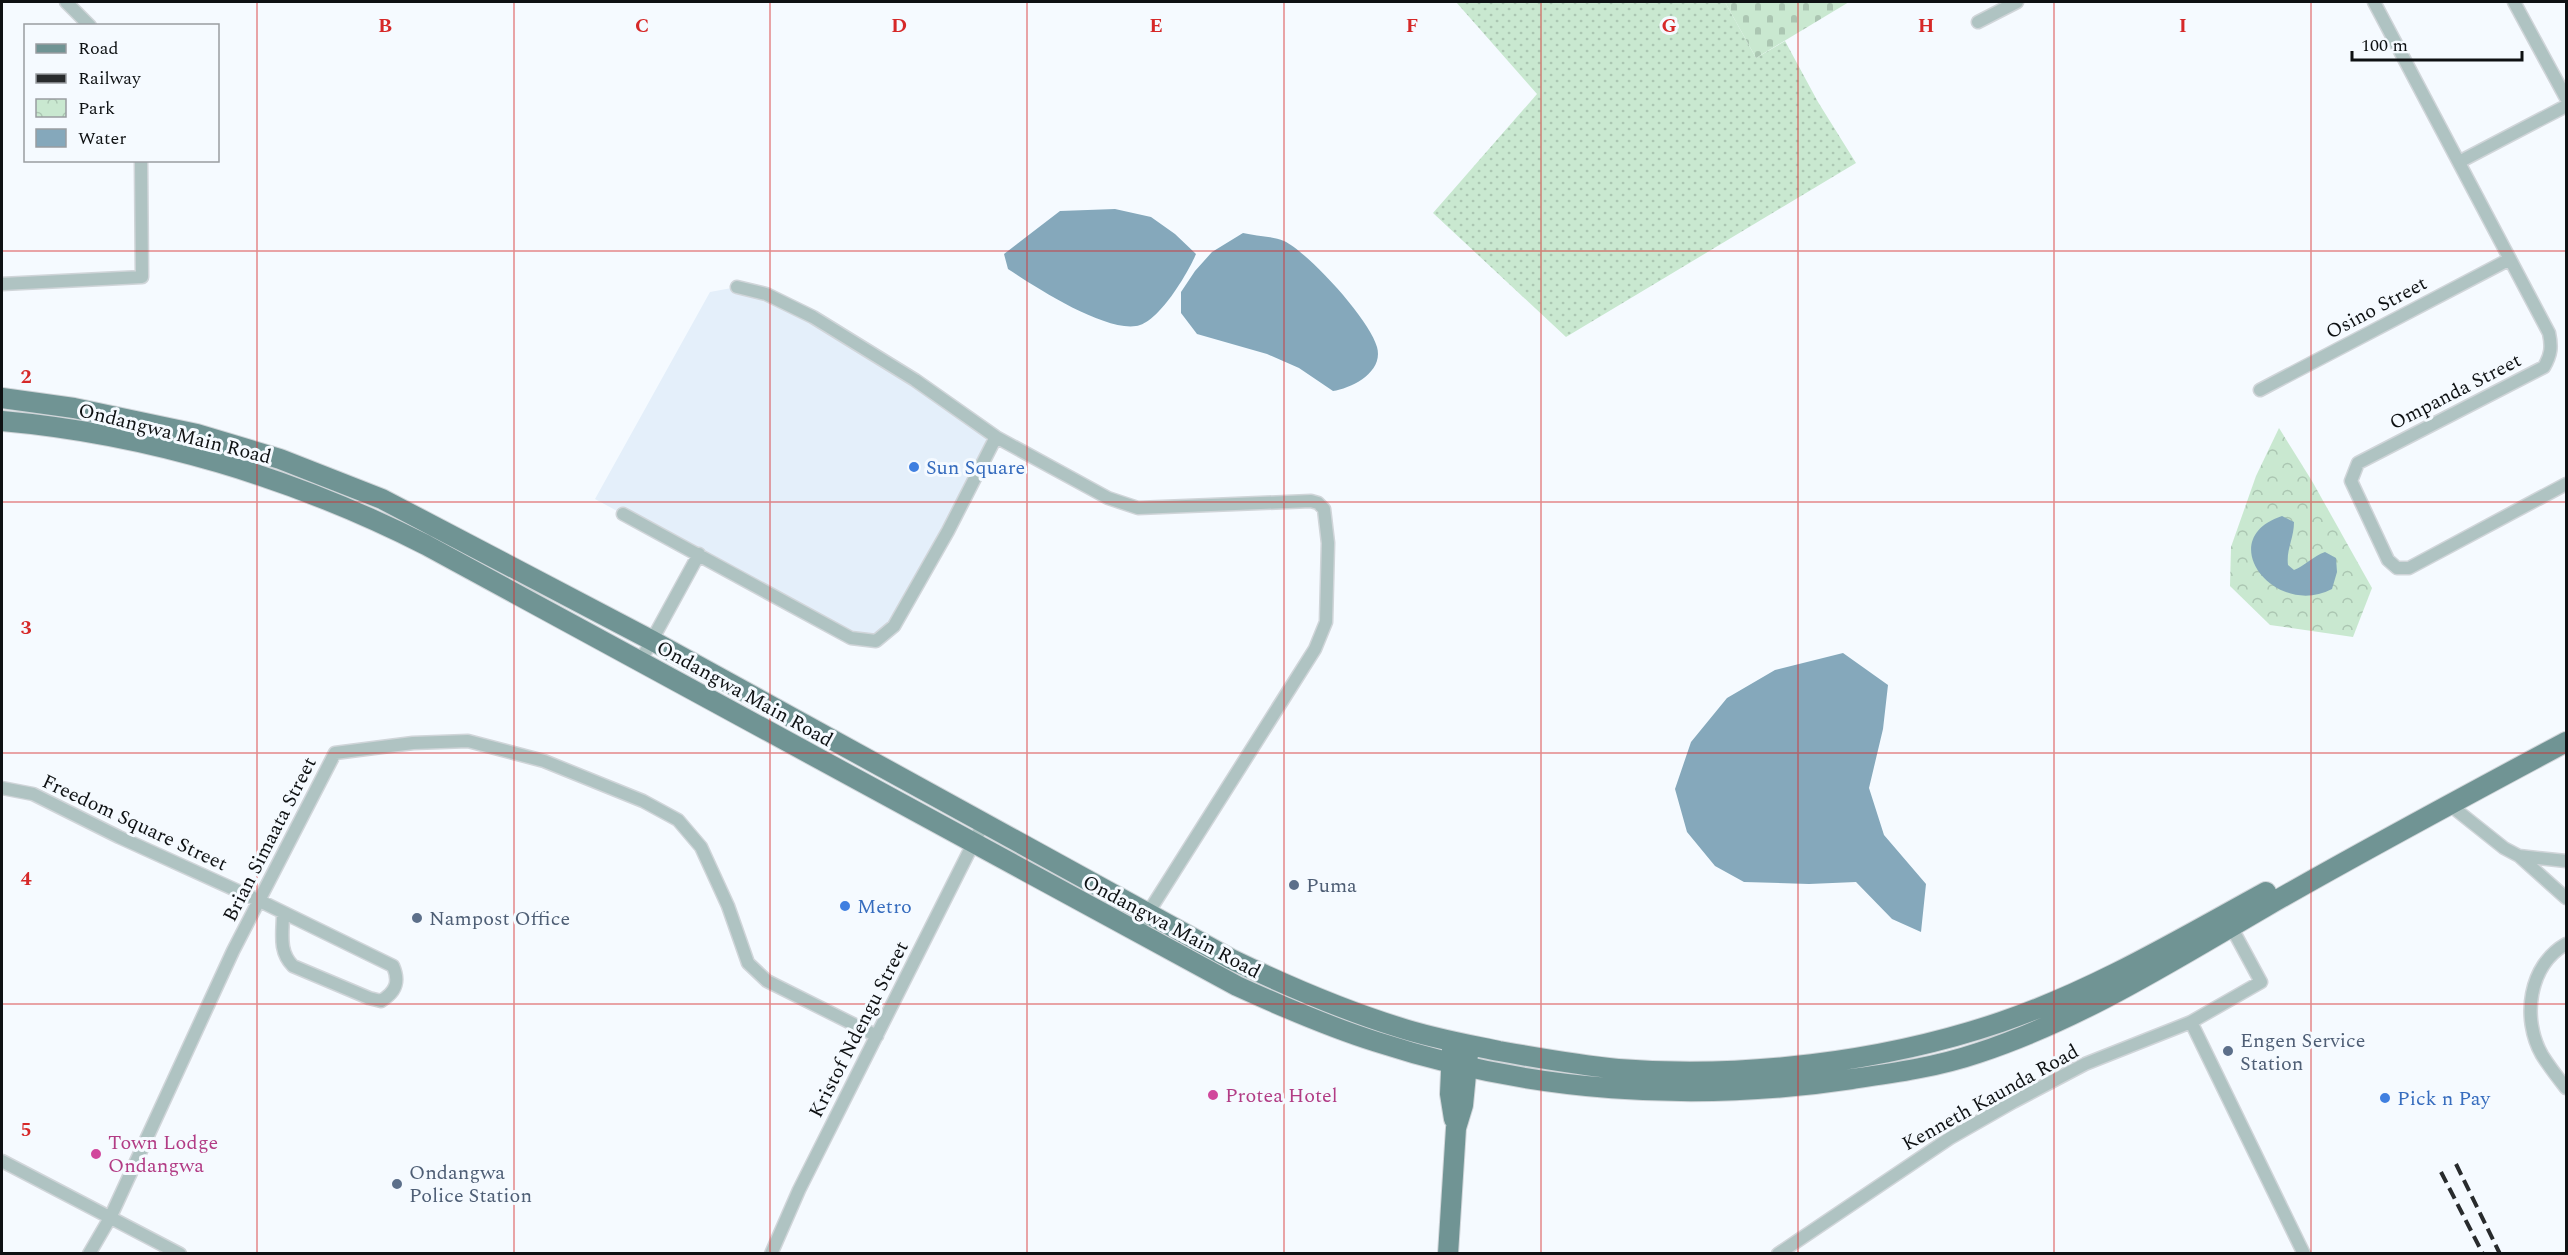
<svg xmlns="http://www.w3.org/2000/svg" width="2568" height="1255" font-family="Spectral,serif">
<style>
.built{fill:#e4effa}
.grass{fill:url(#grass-dots)}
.cemetery{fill:url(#cemetery-stones)}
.park{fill:url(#park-crowns)}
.water{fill:#85a8bb}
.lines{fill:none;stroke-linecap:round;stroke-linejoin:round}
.minor-casing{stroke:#d0d5d9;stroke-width:15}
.primary-casing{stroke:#d0d5d9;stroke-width:22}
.minor{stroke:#afc3c2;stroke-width:12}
.primary{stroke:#709494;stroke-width:20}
.rail{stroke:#282b2d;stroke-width:4;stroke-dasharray:12 6;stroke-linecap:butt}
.grid{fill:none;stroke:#d62828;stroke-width:1.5;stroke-opacity:0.55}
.shop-dot{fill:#3f7fe0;stroke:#f5faff;stroke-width:2}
.service-dot{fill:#5c6f8a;stroke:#f5faff;stroke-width:2}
.hotel-dot{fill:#d1479c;stroke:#f5faff;stroke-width:2}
.labels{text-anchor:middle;stroke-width:6;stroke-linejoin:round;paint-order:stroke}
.street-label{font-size:20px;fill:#0e1113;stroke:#f5faff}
.shop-label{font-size:20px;fill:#366cbe;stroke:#f5faff;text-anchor:start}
.service-label{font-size:20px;fill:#4e5e75;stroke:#f5faff;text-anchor:start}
.hotel-label{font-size:20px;fill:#b23c85;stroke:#f5faff;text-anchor:start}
.grid-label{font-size:20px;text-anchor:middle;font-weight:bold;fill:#d62828;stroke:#f5faff;stroke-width:6;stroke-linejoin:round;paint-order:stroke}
</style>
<defs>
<pattern id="grass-dots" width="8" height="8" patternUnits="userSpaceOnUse" patternTransform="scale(1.5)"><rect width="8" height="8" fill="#c9e8d0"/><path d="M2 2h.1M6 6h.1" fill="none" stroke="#abc6b2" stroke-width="1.8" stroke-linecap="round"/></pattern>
<pattern id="cemetery-stones" width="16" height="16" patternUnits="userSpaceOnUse" patternTransform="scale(1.5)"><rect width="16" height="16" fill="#c9e8d0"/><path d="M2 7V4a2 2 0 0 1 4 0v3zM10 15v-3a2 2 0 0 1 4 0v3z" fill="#abc6b2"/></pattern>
<pattern id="park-crowns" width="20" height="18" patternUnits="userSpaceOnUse" patternTransform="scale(1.5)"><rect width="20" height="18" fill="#c9e8d0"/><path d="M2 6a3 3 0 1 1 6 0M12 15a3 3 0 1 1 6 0" fill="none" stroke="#abc6b2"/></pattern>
</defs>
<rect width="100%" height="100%" fill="#f5faff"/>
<!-- built -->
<path class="built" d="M737 287 766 294 996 437 894 626 876 641 851 638 595 499 710 292Z"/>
<!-- grass -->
<path class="grass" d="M1456 2H1725L1756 58 1785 41 1818 102 1856 163 1566 337 1433 213 1537 94Z"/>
<!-- cemetery -->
<path class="cemetery" d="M1725 2H1849L1756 58Z"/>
<!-- park -->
<path class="park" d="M2279 428 2312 481 2372 588 2353 637 2270 625 2230 586 2231 547 2256 476Z"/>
<!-- water -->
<path class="water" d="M1115 209 1151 217 1175 234 1196 254C1188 273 1158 324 1136 326 1103 331 1035 287 1008 269L1004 254 1060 211Z
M1243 233C1255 236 1272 236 1284 241 1309 253 1370 320 1377 347 1384 372 1352 388 1333 391L1299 368 1267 354 1197 334 1181 313V292L1195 271 1212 252Z
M2282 516 2294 522C2294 538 2286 550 2288 565L2294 570C2305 566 2313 556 2325 552L2336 558 2337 572 2332 589C2275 619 2212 539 2282 516Z
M1843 653 1888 685 1883 729 1869 788 1884 835 1926 884 1921 932 1892 919 1856 882 1809 884 1744 882 1715 866 1687 832 1675 789 1691 742 1727 698 1775 670Z"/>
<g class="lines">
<!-- minor casing -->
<g class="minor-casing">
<path id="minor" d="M66 2 90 26
M2374 2 2549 333C2552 347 2551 355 2544 367L2358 463 2351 481 2388 560 2397 568H2409L2566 484
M2514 2 2566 98
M1978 22 2017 2
M2459 162 2566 106
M2 284 142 277 141 160
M737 287 766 294 813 317 915 380 996 437 1108 498 1138 508 1311 501 1318 503 1324 509 1328 543 1326 622 1315 649 1136 932
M2260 390 2510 259
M623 514 851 638 876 641 894 626 948 531 996 437
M640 662 699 554
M2 788 33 794 119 837 260 901 393 966C400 982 396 992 381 1001L369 998 293 966C278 951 283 933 283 913
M2450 805 2504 848 2519 856 2566 861
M2519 856 2566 898
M2566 944C2529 965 2521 1018 2542 1055 2549 1066 2558 1078 2566 1088
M2191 1022 2304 1254
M2 1161 180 1254
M89 1254 110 1218 233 951 335 753 413 743 468 741 544 761 643 801 678 820 701 847 728 906 748 963 767 981 877 1036
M771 1254 799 1190 983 824
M1778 1254 1950 1138 2013 1102 2085 1064 2191 1022 2261 982 2228 921"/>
</g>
<!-- primary casing -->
<g class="primary-casing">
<path id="primary" d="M2 398 74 408 197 434 280 459 382 499 651 640 1231 959C1285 985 1340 1009 1398 1027 1431 1038 1465 1044 1499 1051 1538 1058 1578 1065 1618 1069 1742 1079 1883 1062 2001 1022 2095 990 2180 939 2266 892
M2 421C149 434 294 478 426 545L1237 986C1283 1007 1329 1027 1377 1042 1530 1092 1693 1103 1852 1079 1894 1073 1937 1067 1978 1053 2081 1019 2172 961 2265 907 2364 850 2465 796 2566 742
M1452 1050 1450 1094 1454 1119
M1448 1254 1456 1128 1463 1105 1468 1054"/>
</g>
<!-- minor -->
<use href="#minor" class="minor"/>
<!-- primary -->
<use href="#primary" class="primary"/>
<!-- rail -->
<path class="rail" d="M2456 1164 2500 1254
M2441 1172 2483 1254"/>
</g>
<!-- grid -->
<path class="grid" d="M257 2V1254M514 2V1254M770 2V1254M1027 2V1254M1284 2V1254M1541 2V1254M1798 2V1254M2054 2V1254M2311 2V1254M2 251H2566M2 502H2566M2 753H2566M2 1004H2566"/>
<!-- markers -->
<g class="shop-dot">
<circle cx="914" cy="467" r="6"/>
<circle cx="845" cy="906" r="6"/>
<circle cx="2385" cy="1098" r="6"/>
</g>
<g class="service-dot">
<circle cx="1294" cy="885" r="6"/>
<circle cx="417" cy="918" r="6"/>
<circle cx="2228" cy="1051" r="6"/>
<circle cx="397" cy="1184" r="6"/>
</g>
<g class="hotel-dot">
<circle cx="1213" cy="1095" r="6"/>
<circle cx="96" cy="1154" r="6"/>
</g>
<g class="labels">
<!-- street labels -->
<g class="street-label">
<text transform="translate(2376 307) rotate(-28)" y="7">Osino Street</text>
<text transform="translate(2455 391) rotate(-27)" y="7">Ompanda Street</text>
<text transform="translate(175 433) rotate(14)" y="7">Ondangwa Main Road</text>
<text transform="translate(745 693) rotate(29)" y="7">Ondangwa Main Road</text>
<text transform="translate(135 822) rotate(25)" y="7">Freedom Square Street</text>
<text transform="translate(269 839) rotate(-63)" y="7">Brian Simaata Street</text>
<text transform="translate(1172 926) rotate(28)" y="7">Ondangwa Main Road</text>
<text transform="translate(858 1029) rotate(-63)" y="7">Kristof Ndengu Street</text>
<text transform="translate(1990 1097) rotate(-29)" y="7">Kenneth Kaunda Road</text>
</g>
<!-- shop labels -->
<g class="shop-label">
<text x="926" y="474">Sun Square</text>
<text x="857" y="913">Metro</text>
<text x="2397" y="1105">Pick n Pay</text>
</g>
<!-- service labels -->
<g class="service-label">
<text x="1306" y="892">Puma</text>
<text x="429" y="925">Nampost Office</text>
<text x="2240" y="1047">Engen Service<tspan x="2240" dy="23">Station</tspan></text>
<text x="409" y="1179">Ondangwa<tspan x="409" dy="23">Police Station</tspan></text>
</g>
<!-- hotel labels -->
<g class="hotel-label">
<text x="1225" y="1102">Protea Hotel</text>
<text x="108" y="1149">Town Lodge<tspan x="108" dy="23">Ondangwa</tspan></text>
</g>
</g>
<g class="grid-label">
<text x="385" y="32">B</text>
<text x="642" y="32">C</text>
<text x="899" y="32">D</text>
<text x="1156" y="32">E</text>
<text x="1412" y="32">F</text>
<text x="1669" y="32">G</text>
<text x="1926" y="32">H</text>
<text x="2183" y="32">I</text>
<text x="26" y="383">2</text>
<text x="26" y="634">3</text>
<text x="26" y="885">4</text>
<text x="26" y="1136">5</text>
</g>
<!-- border -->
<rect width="2568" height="1255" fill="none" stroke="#0e1113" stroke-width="6"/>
<!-- legend -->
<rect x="24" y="24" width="195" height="138" fill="#f5faff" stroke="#999da1" stroke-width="1.5"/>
<rect x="36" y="44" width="30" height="9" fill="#709494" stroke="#999da1" stroke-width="1.5"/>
<text x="78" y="54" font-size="18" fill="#0e1113">Road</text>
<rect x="36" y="74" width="30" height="9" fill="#282b2d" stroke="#999da1" stroke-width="1.5"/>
<text x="78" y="84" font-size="18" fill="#0e1113">Railway</text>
<rect x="36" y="99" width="30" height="18" fill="url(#park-crowns)" stroke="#999da1" stroke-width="1.5"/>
<text x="78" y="114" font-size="18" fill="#0e1113">Park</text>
<rect x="36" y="129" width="30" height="18" fill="#85a8bb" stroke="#999da1" stroke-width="1.5"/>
<text x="78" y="144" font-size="18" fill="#0e1113">Water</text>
<!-- scale -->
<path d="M2352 51v9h170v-9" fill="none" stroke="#0e1113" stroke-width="3"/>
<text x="2361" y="51" font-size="18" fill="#0e1113" stroke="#f5faff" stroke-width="4.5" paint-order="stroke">100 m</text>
</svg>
